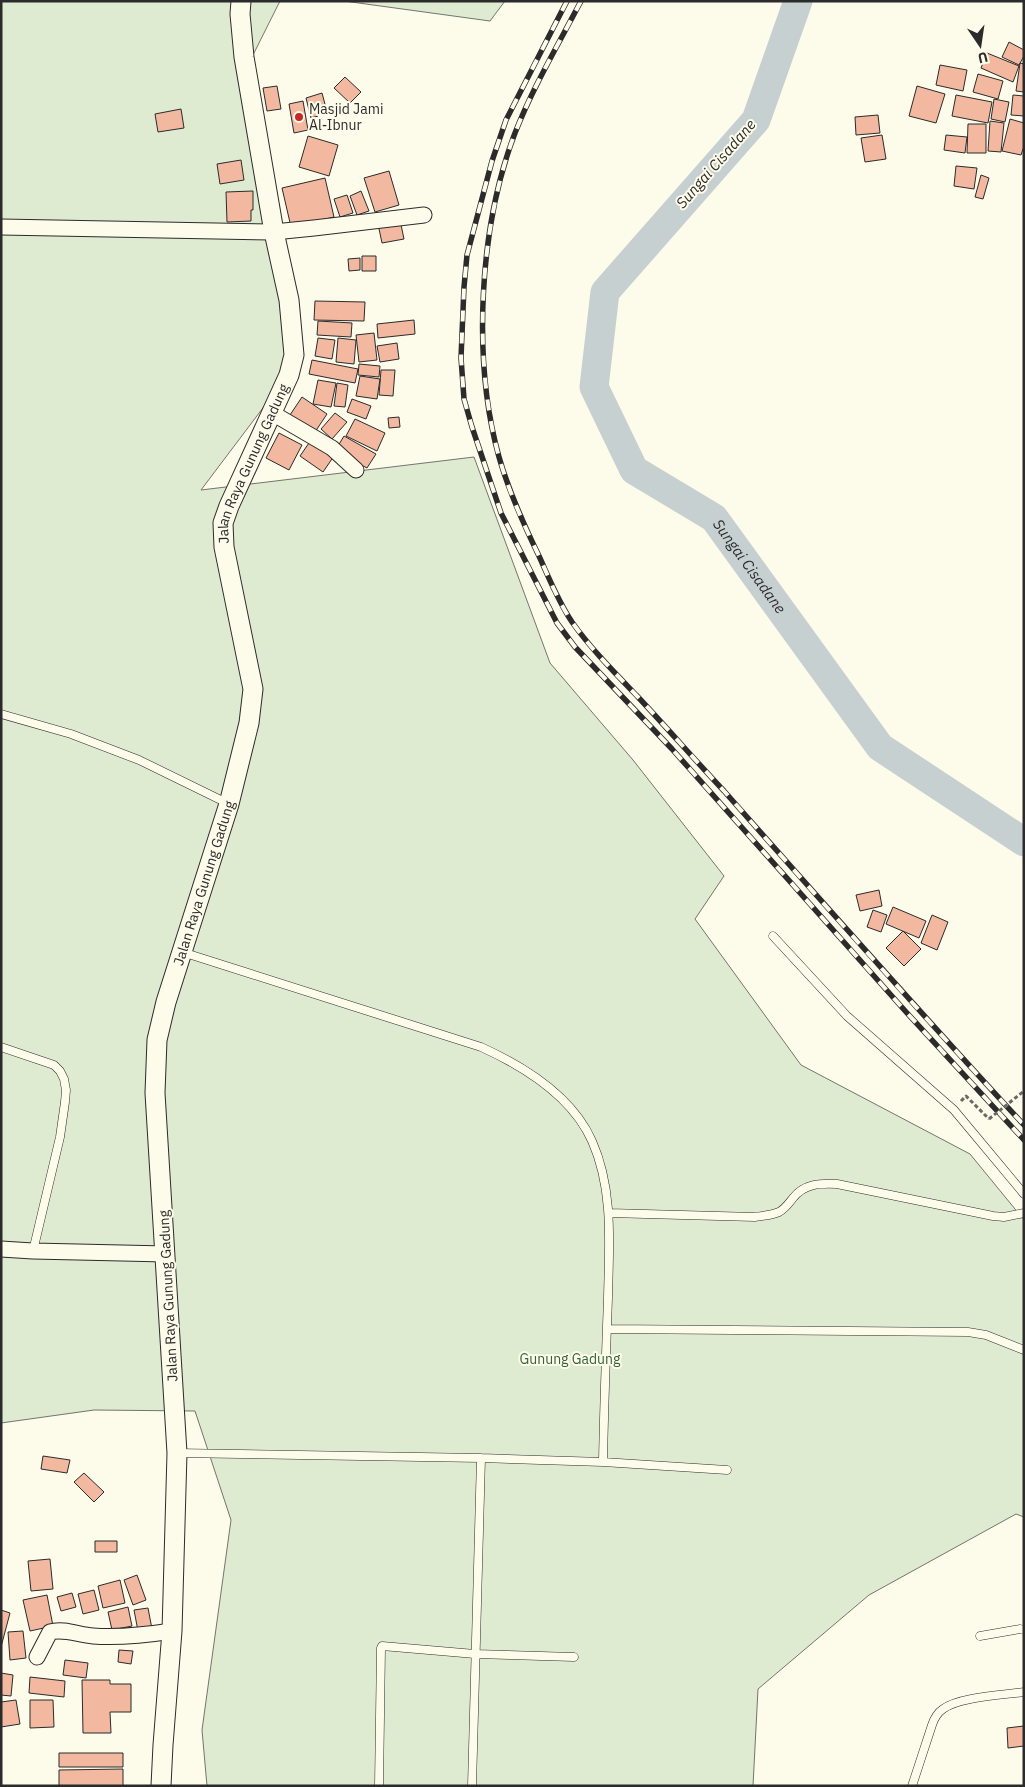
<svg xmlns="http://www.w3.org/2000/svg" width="1025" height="1787" font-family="'IBM Plex Sans',sans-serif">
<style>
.green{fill:#deebd1;stroke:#74746e}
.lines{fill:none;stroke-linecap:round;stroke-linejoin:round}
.river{stroke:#c7d0d0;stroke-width:29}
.building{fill:#f2b8a0;stroke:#2b2b2b}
.service-casing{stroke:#2b2b2b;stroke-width:9}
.minor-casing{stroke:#2b2b2b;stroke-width:17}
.tertiary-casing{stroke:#2b2b2b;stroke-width:21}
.path{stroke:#6a6964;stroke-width:3;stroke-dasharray:4 2.5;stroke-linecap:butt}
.service{stroke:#fdfbea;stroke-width:8}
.minor{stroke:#fdfbea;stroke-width:15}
.tertiary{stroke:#fdfbea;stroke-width:19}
.rail-casing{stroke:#2b2b2b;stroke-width:5.5}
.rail{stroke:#fdfbea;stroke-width:4;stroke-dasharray:11;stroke-linecap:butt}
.path-bridge{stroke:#6a6964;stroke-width:3;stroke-dasharray:4 2.5;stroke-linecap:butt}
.poi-dot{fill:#c62828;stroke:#fdfbea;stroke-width:2}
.labels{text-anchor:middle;stroke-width:4;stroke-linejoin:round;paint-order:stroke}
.poi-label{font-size:14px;fill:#2b2b2b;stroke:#fdfbea;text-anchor:start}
.street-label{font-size:14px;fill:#2b2b2b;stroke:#fdfbea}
.park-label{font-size:14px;fill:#34623c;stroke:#fdfbea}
.water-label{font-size:15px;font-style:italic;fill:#2b2b2b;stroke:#fdfbea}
</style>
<rect width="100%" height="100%" fill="#fdfbea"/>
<!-- green -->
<path class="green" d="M1 1H280L248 65 274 232 287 376 201 490 474 457 550 663 633 760 724 876 695 919 801 1065 970 1154 1024 1220V1517L1016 1514 869 1595 758 1689 753 1786H207L202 1730 231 1520 195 1411 94 1410 1 1423Z
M344 1H505L490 21Z"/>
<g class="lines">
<!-- river -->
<path class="river" id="s1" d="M798 1 756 120 605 292 594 387 634 470 714 518 880 747 1024 842"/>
</g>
<!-- building -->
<path class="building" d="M1009 42 1024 50V56L1019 65 1002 57Z
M987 53 1019 66 1013 82 981 68Z
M1020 63 1024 64V92L1016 91Z
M940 65 967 70 963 91 936 85Z
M978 74 1003 81 998 99 973 92Z
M345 77 361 92 350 103 334 88Z
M277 86 281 109 267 111 263 88Z
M917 86 945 94 936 123 909 116Z
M322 93 326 108 317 111 318 116 311 118 306 98Z
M956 95 992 102 988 123 952 116Z
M1013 95 1024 96V116L1011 115Z
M994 99 1009 102 1005 122 991 119Z
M303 101 308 130 294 133 289 104Z
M181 109 184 128 158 132 155 114Z
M878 115 880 133 856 135 855 117Z
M1010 119 1024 123V146L1021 155 1002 151Z
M990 121 1004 123 1001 152 988 151Z
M968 124H986V153H967Z
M882 135 886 159 865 162 861 138Z
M946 135 967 137 965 153 944 150Z
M308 136 338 145 329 176 299 167Z
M241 160 244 180 220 184 217 164Z
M956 166 977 168 974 189 954 186Z
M389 171 399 205 375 212 364 178Z
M981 175 989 178 983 199 975 197Z
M325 178 334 217 291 227 282 188Z
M253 191V210H251V221L227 222 226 192Z
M361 191 369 211 357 215 350 196Z
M347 195 353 213 340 217 334 199Z
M400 220 404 239 382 243 378 224Z
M362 256H376V271H362Z
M360 258V270L349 271 348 259Z
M315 301 365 302 364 321 314 320Z
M414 320 415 334 378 338 377 324Z
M318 321 352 323 351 337 317 335Z
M374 333 377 360 359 362 356 335Z
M318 338 335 340 332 359 315 356Z
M338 338 356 340 354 364 336 362Z
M397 343 399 359 380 362 377 346Z
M312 360 358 369 355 383 309 374Z
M359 364 380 366 379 377 358 375Z
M381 370H395L393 396 379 395Z
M360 376 380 379 377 399 356 396Z
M318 380 336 383 331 407 313 404Z
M337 383 348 385 345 407 334 406Z
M302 397 327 414 313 435 288 418Z
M352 399 371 406 366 419 347 412Z
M335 413 347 422 332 439 321 429Z
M399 417 400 427 389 428 388 418Z
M355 419 385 433 377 451 346 436Z
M279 433 302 445 289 470 266 458Z
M344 436 376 454 367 468 335 451Z
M311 440 334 456 323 472 300 456Z
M879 890 882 906 860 911 856 895Z
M893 907 926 921 919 938 886 924Z
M873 910 887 915 881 932 867 927Z
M932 915 948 922 937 950 921 943Z
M903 931 921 949 904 966 886 948Z
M43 1456 70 1460 67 1473 41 1469Z
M84 1473 104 1492 94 1502 74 1482Z
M95 1541H117V1552H95Z
M50 1559 53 1589 31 1591 28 1561Z
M137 1575 146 1600 133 1605 124 1580Z
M120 1580 125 1603 103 1608 98 1586Z
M94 1590 99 1610 83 1614 78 1594Z
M72 1593 76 1607 61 1611 57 1597Z
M47 1595 53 1626 30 1631 23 1600Z
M128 1607 132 1626 112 1630 108 1612Z
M148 1608 152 1629 138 1631 134 1610Z
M1 1610 10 1613 1 1647Z
M23 1631 26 1658 10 1660 8 1632Z
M119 1650 133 1651 131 1664 118 1662Z
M65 1660 88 1663 86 1678 63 1675Z
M1 1673 13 1675 11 1696 1 1695Z
M30 1677 65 1681 64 1697 29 1693Z
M82 1680H110V1684H131V1712H110L111 1733H83Z
M16 1700 20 1724 1 1727V1702Z
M30 1700H53L54 1727 30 1728Z
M1024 1726V1746L1008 1748 1007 1728Z
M59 1753H123V1767H59Z
M123 1769V1786H59V1770Z"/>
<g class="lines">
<!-- service casing -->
<g class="service-casing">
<path id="service" d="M1 714 71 734 139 760 229 804
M773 936 847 1016 954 1110 1024 1194
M182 952 481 1047C523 1066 572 1096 592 1141 614 1190 609 1246 608 1298 606 1353 604 1407 603 1462
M1 1047 54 1065 60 1071 64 1079 66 1090 65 1102 60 1137 33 1251
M609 1213 755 1217C763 1216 772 1215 779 1212 785 1209 789 1203 793 1198 804 1184 819 1183 837 1184L993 1216 1004 1217 1024 1213
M607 1329 968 1332 986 1335 1024 1350
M177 1453 481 1458 603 1462 727 1470
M980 1636 1020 1629 1024 1630
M379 1786 381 1648 382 1646 475 1654 574 1657
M472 1786 481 1458
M912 1786 932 1725C934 1719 937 1713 943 1709 958 1697 1003 1695 1024 1692"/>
</g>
<!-- minor casing -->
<g class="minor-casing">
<path id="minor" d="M1 227 274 232 314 228 424 215
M272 413 332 448 356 470
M1 1249 33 1251 166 1254
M37 1657 50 1632C64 1628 79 1635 93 1636 120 1638 146 1635 172 1631"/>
</g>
<!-- tertiary casing -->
<g class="tertiary-casing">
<g id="tertiary">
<path id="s2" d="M161 1786 163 1745 172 1631 177 1453 155 1093 157 1040 166 1002 229 804 249 723 253 689 224 547 223 523 229 506 289 375 294 355 289 300 274 232 244 57 240 14 241 1"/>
</g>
</g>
<!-- path -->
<path class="path" d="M961 1101 966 1096 989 1119"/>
<!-- service -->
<use href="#service" class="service"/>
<!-- minor -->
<use href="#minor" class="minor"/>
<!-- tertiary -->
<use href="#tertiary" class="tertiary"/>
<!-- rail casing -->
<g class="rail-casing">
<path id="rail" d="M567 1 506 120 492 161 467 255 464 287 461 358 464 399 472 427 501 513 557 623 575 647 672 749 907 1013 1024 1140
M581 1C558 45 533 87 515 133 479 227 472 360 499 457 509 492 523 523 539 556 549 578 558 601 572 622 591 649 615 673 638 697 667 728 695 760 724 791 823 903 922 1015 1024 1125"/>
</g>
<!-- rail -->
<use href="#rail" class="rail"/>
<!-- path-bridge -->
<path class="path-bridge" d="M989 1119 1024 1091"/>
</g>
<!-- markers -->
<circle class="poi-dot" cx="299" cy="117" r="5"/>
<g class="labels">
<!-- poi labels -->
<g class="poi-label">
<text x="309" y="114">Masjid Jami<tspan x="309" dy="16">Al-Ibnur</tspan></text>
</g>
<!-- street labels -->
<g class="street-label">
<text dy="5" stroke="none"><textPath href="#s2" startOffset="1346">Jalan Raya Gunung Gadung</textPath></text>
<text dy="5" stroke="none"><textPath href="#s2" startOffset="911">Jalan Raya Gunung Gadung</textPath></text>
<text transform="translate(168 1296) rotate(-93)" y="5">Jalan Raya Gunung Gadung</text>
</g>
<!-- park labels -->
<g class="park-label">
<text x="570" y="1364">Gunung Gadung</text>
</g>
<!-- water labels -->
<g class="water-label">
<text transform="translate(716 164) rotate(-49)" y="5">Sungai Cisadane</text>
<text dy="5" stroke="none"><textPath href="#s1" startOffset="696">Sungai Cisadane</textPath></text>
</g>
</g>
<!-- border -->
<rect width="1025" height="1787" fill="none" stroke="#2b2b2b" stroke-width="5"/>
<!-- north arrow -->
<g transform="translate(980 45) rotate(167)" stroke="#fdfbea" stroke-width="4" paint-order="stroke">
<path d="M0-4L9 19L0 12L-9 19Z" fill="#2b2b2b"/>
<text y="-8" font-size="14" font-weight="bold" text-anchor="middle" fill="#2b2b2b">U</text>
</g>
</svg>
